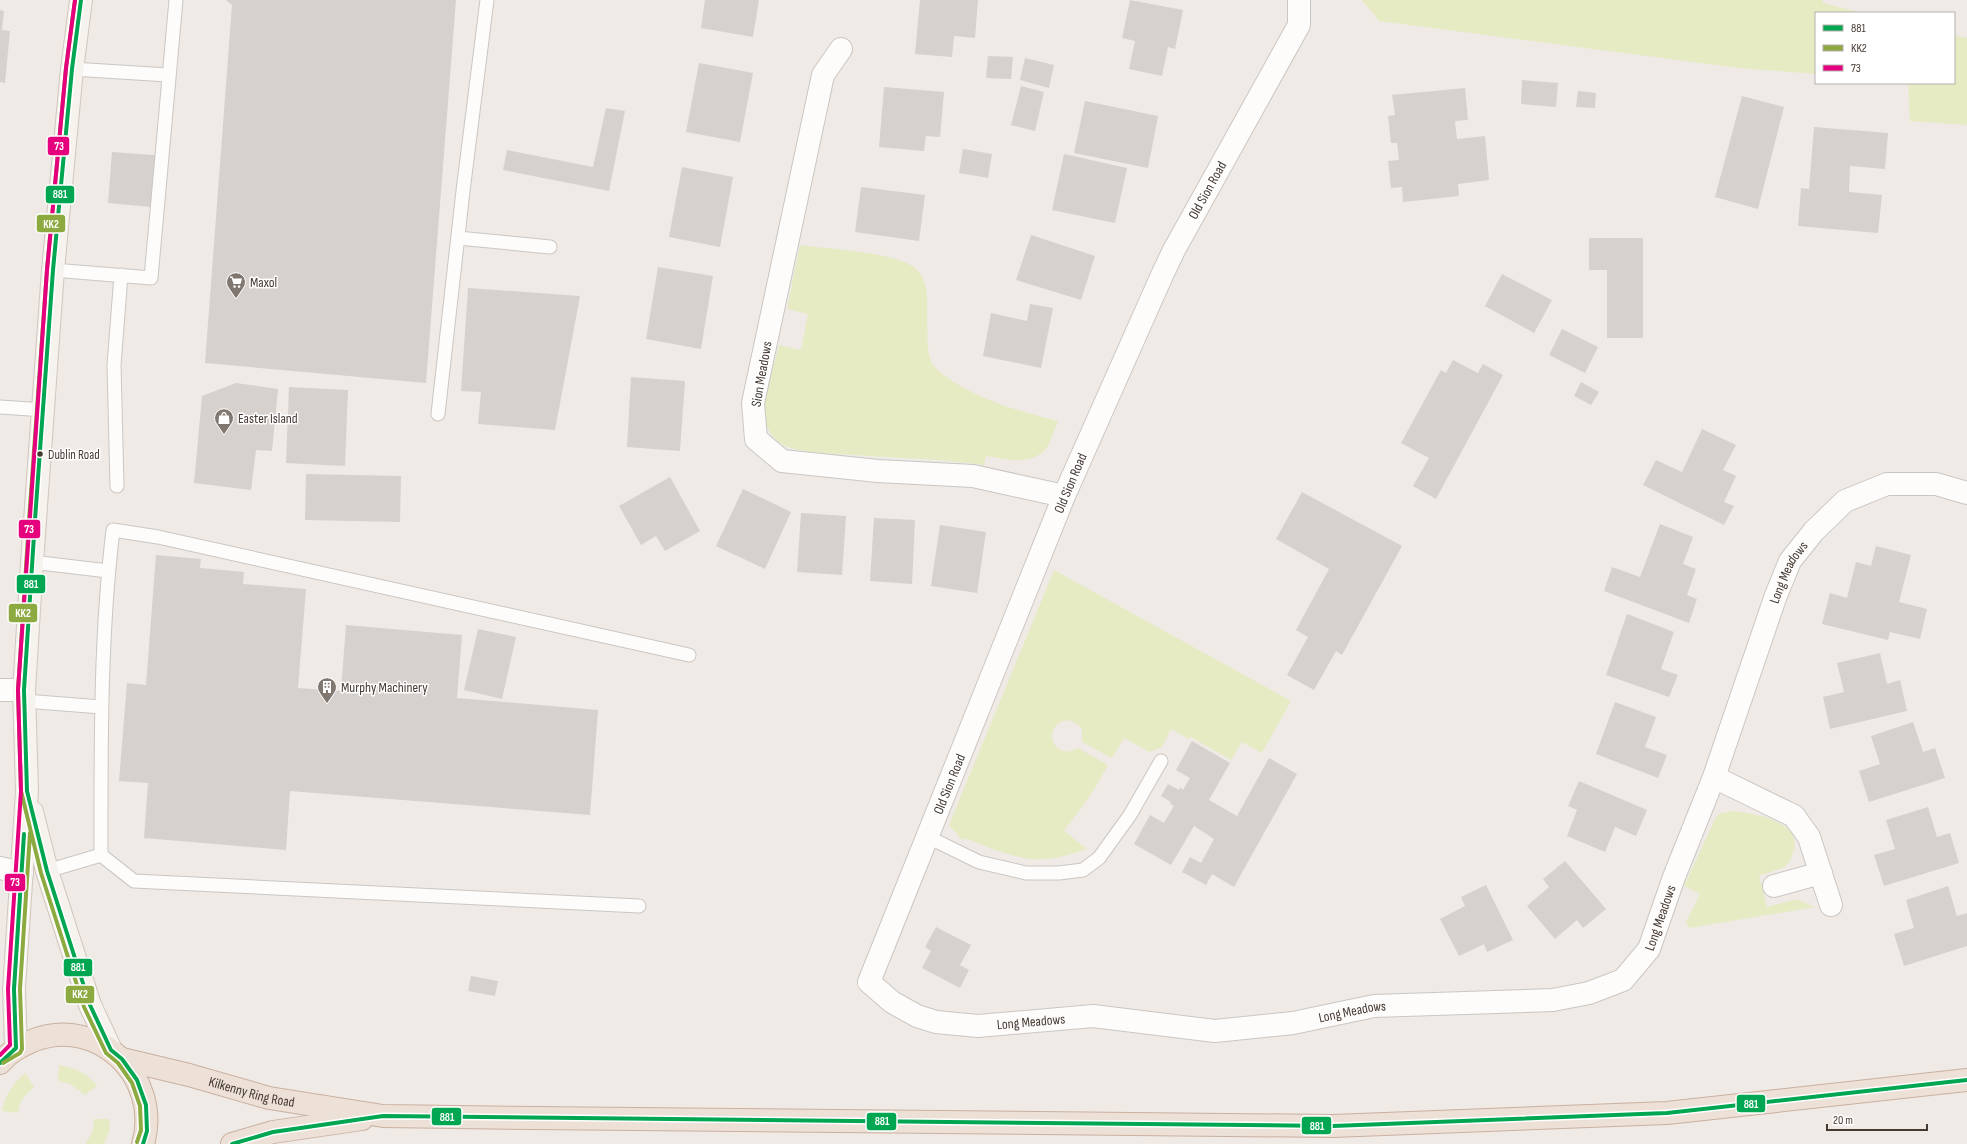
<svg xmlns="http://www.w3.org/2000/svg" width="1967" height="1144" font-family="'Sofia Sans Condensed',sans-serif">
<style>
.green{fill:#e6ebc3}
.building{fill:#d7d1cd}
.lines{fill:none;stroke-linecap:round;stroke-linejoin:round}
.lane-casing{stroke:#cbc6c2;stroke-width:15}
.street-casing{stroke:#cbc6c2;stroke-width:24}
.secondary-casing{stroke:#d0c7be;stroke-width:24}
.highway-casing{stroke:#cab09f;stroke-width:24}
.lane{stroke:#fdfcfb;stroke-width:13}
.street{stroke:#fdfcfb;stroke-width:22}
.secondary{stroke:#f6f2ed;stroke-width:22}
.highway{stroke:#ece0d7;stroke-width:22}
.bus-1-casing{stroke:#fff;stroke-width:7}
.bus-2-casing{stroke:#fff;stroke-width:7}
.bus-3-casing{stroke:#fff;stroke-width:7}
.bus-1{stroke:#00a651;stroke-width:4}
.bus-2{stroke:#8caa40;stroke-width:4}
.bus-3{stroke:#e5007d;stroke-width:4}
.bus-dot{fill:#453932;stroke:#fff;stroke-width:1.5}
.labels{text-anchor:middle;stroke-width:3;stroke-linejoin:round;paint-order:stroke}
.bus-label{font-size:13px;fill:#453932;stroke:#fff;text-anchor:start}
.street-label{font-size:14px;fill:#453932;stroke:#fff}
.poi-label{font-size:14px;fill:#453932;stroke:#fff;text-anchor:start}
.line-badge{stroke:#fff;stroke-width:1.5}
.badge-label{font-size:11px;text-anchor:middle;font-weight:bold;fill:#fff}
</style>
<rect width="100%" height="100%" fill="#efeae6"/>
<!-- green -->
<path class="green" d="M1362 0H1823V3L1863 13H1816V74L1739 68 1379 21Z
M1954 35 1967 38V125L1910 121 1908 83H1954Z
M800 245C826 249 901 252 917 270 930 284 927 302 927 319 928 332 926 349 931 361 934 368 942 373 948 378 981 401 1019 411 1058 421 1055 428 1053 435 1050 442 1038 467 1008 460 986 456L984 465C937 458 889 458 841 454 823 453 798 453 782 444 773 438 767 430 765 419 761 402 775 364 779 345L801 350 808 314 787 309Z
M1054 570 1291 701 1262 753 1242 742 1231 760 1191 737 1189 739 1171 729 1162 747 1149 752 1124 738 1112 758 1082 742V729C1062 705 1039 738 1061 750 1067 753 1072 751 1078 748L1108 765 1092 793 1064 831 1087 849C1069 855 1049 861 1030 859 1007 856 985 846 965 838L963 841 949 825Z
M1735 811C1755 814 1805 822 1793 853 1792 858 1788 863 1785 867L1759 876 1767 907 1797 899 1815 907 1689 928 1686 922 1700 894 1684 886 1716 817 1721 813Z
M59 1065C75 1068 87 1073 97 1086L85 1095 70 1084 58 1081Z
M25 1073 34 1087C25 1095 19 1101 18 1113L2 1111C5 1094 13 1084 25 1073Z
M94 1119H109L110 1128 104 1144H85C91 1136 94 1128 94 1119Z"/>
<!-- building -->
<path class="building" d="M226 0H456L426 383 205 363 232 5Z
M705 0H759L753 37 701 28Z
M920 0H978L975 38 954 36 952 57 915 54Z
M1130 0 1183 10 1175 49 1168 47 1162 76 1129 69 1135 41 1122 38Z
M0 10 4 11 2 30 10 31 5 83 0 82Z
M988 56 1013 57 1011 79 986 78Z
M1025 58 1054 65 1049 88 1020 80Z
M699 63 753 73 740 142 686 132Z
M1522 80 1558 83 1556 107 1521 104Z
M1021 86 1044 92 1035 131 1011 125Z
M884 87 944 92 940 137 926 136 924 151 879 147Z
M1465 88 1468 120 1455 121 1457 139 1485 136 1489 180 1458 184 1459 196 1403 202 1402 187 1391 188 1388 161 1399 160 1397 143H1391L1388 116 1395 115 1392 95Z
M1578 91 1596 93 1595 108 1576 107Z
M1742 96 1784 107 1758 209 1715 197Z
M1085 101 1158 116 1148 168 1074 153Z
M606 108 625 111 609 191 503 170 507 150 593 167Z
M1814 127 1888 133 1885 169 1850 166 1849 192 1882 195 1878 233 1798 226 1801 188 1809 189Z
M963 149 992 154 988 178 959 173Z
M112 152 166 156 162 208 108 203Z
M1064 154 1127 168 1115 223 1052 210Z
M682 167 733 177 720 247 669 237Z
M861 187 925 195 919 241 855 232Z
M1031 235 1095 256 1081 300 1016 280Z
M1589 238H1643V338H1607V270H1589Z
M658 267 713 276 701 349 646 339Z
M1502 274 1552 300 1534 333 1485 306Z
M468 288 580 296 555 430 478 424 481 392 461 391Z
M1030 304 1053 308 1041 368 983 356 991 313 1027 321Z
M1562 329 1598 347 1585 373 1549 355Z
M1453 360 1478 373 1483 364 1503 375 1436 499 1413 486 1429 458 1401 443 1441 370 1446 373Z
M631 377 685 381 680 451 627 447Z
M1581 382 1599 392 1591 405 1574 396Z
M236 383 278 389 272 451 256 450 251 490 194 483 202 396Z
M289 387 348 390 345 466 286 463Z
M1702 429 1736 445 1723 470 1736 476 1724 502 1734 506 1724 525 1643 485 1656 460 1682 472Z
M306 474 401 476 400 522 305 520Z
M670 477 700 531 665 551 656 536 641 545 619 506Z
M743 489 791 512 765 569 716 546Z
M1302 492 1402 546 1342 655 1336 651 1314 690 1287 675 1308 637 1296 630 1329 569 1276 539Z
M801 513 846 516 842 575 797 572Z
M874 518 915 520 912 584 870 581Z
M1660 524 1693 537 1683 564 1696 569 1687 595 1697 599 1689 623 1604 591 1612 567 1640 577Z
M940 525 986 532 977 593 931 586Z
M1876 546 1911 555 1899 602 1927 609 1920 639 1890 632 1888 640 1822 624 1830 593 1847 598 1856 562 1871 566Z
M156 555 201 559 200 568 244 572 243 584 306 589 298 688 341 691 346 625 462 635 457 698 598 710 590 815 290 791 286 850 144 838 148 783 119 781 127 683 146 685Z
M1627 614 1674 632 1661 669 1678 675 1669 697 1606 675Z
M478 629 516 637 502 699 464 690Z
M1880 653 1887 684 1900 680 1907 711 1830 729 1823 697 1844 692 1837 663Z
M1615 702 1656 717 1645 747 1667 755 1658 778 1596 754Z
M1913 722 1923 752 1935 748 1945 778 1869 802 1859 771 1880 764 1871 736Z
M1192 741 1230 763 1209 800 1237 816 1269 758 1297 774 1234 887 1212 874 1206 885 1182 872 1190 857 1201 863 1214 839 1194 826 1171 865 1134 844 1150 815 1164 823 1174 806 1170 804 1171 802 1161 796 1168 784 1179 790 1180 787 1183 790 1190 778 1176 770Z
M1579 781 1647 810 1636 836 1615 827 1605 852 1567 836 1577 810 1568 806Z
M1928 807 1937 837 1950 833 1959 863 1884 886 1874 855 1895 849 1886 820Z
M1565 861 1606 909 1583 928 1577 920 1555 939 1527 906 1549 887 1543 879Z
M1486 885 1513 940 1487 952 1484 944 1459 956 1440 919 1465 906 1461 897Z
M1948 886 1957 916 1967 913V946L1904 966 1894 934 1914 928 1906 900Z
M936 927 971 945 960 965 969 970 960 988 922 968 931 951 925 947Z
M471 976 498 981 495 996 468 991Z"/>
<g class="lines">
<!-- lane casing -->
<g class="lane-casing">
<path id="lane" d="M72 69 168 75
M458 238 550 247
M53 270 151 278 176 0
M0 407 44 410
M438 414 463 191 487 0
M117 486 114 365 121 275
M32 562 108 571
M25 701 101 707
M928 837 979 862 1026 873H1059L1083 870 1099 858 1130 815 1161 761
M47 871 101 855
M639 906 134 881 101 855C101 747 100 638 113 530L158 537 689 655"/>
</g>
<!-- street casing -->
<g class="street-casing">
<g id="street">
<path id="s1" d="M1299 0V25L1174 250 1163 273 1064 496 869 982 892 1002 917 1016 936 1022 978 1026 1093 1016 1215 1031 1293 1023 1374 1006 1553 1000 1589 993 1623 980 1649 949 1674 877 1714 777 1775 598 1790 561 1814 531 1845 501 1887 484H1936L1967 493"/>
<path d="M841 49 823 75 753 403 756 439 782 461 878 471 973 476 1064 496"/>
<path d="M0 690H24"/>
<path d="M1714 777 1794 816 1809 837 1831 905"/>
<path d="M0 868 22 873"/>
<path d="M1774 886 1821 873"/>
</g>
</g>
<!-- secondary casing -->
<g class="secondary-casing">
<path id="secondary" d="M32 812 47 871 90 1005 111 1050
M16 1048 14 989 27 791 24 690 32 562 53 270 72 69 81 0"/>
</g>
<!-- highway casing -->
<g class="highway-casing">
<g id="highway">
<path id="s2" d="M122 1059 189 1075 269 1098 383 1116 534 1118 1333 1126 1667 1113 1967 1080"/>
<path d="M0 1063C9 1052 19 1047 32 1041 98 1014 162 1078 143 1144"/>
<path d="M232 1144 273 1132 362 1119"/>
</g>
</g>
<!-- lane -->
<use href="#lane" class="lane"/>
<!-- street -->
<use href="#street" class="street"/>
<!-- secondary -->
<use href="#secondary" class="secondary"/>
<!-- highway -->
<use href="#highway" class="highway"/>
<!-- bus-1 casing -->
<g class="bus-1-casing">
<path id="bus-1" d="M81 0 72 69 53 270 35 520 24 690 27 791 47 871 90 1005 111 1050 122 1059 137 1080 146 1105 147 1131 143 1144
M0 1063 16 1048 14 989 24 834
M232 1144 273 1132 383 1116 1333 1126 1667 1113 1967 1080"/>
</g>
<!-- bus-2 casing -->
<g class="bus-2-casing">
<path id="bus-2" d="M75 0 66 68 47 269 29 520 18 690 21 791 41 873 84 1007 106 1053 118 1063 132 1083 140 1106 141 1130 137 1142
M3 1063 20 1053 22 1049 20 989 30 833"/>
</g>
<!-- bus-3 casing -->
<g class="bus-3-casing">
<path id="bus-3" d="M0 1055 10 1045 8 989 21 791 18 690 47 270 66 68 75 0"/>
</g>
<!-- bus-1 -->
<use href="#bus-1" class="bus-1"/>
<!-- bus-2 -->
<use href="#bus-2" class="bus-2"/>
<!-- bus-3 -->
<use href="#bus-3" class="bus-3"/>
</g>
<!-- icons -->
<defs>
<g id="supermarket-pin" transform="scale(1)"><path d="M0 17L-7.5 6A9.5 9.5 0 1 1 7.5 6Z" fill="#807771" stroke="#fff"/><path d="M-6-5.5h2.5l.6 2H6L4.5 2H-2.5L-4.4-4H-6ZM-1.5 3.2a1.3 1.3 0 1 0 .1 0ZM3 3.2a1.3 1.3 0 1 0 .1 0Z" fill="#fff"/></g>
<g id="shop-pin" transform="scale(1)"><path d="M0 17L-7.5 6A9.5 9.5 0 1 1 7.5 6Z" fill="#807771" stroke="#fff"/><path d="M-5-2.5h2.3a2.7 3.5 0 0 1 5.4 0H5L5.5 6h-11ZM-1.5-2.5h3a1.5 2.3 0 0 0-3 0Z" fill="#fff"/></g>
<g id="building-pin" transform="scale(1)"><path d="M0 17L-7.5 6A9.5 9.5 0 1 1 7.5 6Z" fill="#807771" stroke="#fff"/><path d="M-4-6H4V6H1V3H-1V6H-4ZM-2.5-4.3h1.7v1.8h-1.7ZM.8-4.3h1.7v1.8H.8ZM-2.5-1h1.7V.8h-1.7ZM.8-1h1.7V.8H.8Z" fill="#fff"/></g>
</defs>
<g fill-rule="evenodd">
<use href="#supermarket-pin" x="236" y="282"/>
<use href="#shop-pin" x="224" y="418"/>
<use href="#building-pin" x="327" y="687"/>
</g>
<!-- markers -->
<circle class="bus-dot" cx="40" cy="454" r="3.5"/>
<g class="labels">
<!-- bus labels -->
<g class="bus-label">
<text x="48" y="459">Dublin Road</text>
</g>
<!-- street labels -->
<g class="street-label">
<text transform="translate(1207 190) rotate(-61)" y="5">Old Sion Road</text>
<text transform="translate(761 374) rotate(-80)" y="5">Sion Meadows</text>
<text transform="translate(1070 483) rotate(-67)" y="5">Old Sion Road</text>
<text dy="5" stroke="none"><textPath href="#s1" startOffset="2291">Long Meadows</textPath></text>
<text transform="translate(949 784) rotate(-68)" y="5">Old Sion Road</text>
<text dy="5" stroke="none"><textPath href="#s1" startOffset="1922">Long Meadows</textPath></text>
<text dy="5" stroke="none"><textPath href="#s1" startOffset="1574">Long Meadows</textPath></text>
<text dy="5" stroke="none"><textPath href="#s1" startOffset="1250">Long Meadows</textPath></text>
<text dy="5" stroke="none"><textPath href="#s2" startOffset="134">Kilkenny Ring Road</textPath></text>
</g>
<!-- poi labels -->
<g class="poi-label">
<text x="250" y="287">Maxol</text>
<text x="238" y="423">Easter Island</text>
<text x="341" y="692">Murphy Machinery</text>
</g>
</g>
<g class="line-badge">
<rect x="47" y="136" width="23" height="20" rx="4" fill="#e5007d"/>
<rect x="45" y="185" width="30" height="19" rx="4" fill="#00a651"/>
<rect x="36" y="214" width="30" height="19" rx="4" fill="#8caa40"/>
<rect x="18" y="519" width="23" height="20" rx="4" fill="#e5007d"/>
<rect x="16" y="574" width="30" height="20" rx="4" fill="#00a651"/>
<rect x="8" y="603" width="30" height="20" rx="4" fill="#8caa40"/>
<rect x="4" y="873" width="22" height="19" rx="4" fill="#e5007d"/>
<rect x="63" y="958" width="30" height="19" rx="4" fill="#00a651"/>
<rect x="65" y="985" width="30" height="19" rx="4" fill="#8caa40"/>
<rect x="1736" y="1094" width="30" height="19" rx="4" fill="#00a651"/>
<rect x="431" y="1107" width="31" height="19" rx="4" fill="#00a651"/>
<rect x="866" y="1112" width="31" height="19" rx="4" fill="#00a651"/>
<rect x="1301" y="1116" width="31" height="19" rx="4" fill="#00a651"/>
</g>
<g class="badge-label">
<text x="59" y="150">73</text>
<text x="60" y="198">881</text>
<text x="51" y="228">KK2</text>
<text x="29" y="533">73</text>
<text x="31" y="588">881</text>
<text x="23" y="617">KK2</text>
<text x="15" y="886">73</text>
<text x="78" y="971">881</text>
<text x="80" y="998">KK2</text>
<text x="1751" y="1108">881</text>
<text x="447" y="1121">881</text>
<text x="882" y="1125">881</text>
<text x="1317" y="1130">881</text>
</g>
<!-- legend -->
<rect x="1815" y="12" width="140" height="72" fill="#ffffff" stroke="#b5b0ad"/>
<rect x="1823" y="25" width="20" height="6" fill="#00a651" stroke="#b5b0ad"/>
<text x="1851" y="32" font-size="12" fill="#453932">881</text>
<rect x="1823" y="45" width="20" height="6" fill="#8caa40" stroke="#b5b0ad"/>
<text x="1851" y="52" font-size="12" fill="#453932">KK2</text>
<rect x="1823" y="65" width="20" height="6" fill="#e5007d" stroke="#b5b0ad"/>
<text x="1851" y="72" font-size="12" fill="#453932">73</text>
<!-- scale -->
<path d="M1827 1124v6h100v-6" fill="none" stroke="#453932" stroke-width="2"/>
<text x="1833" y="1124" font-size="12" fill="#453932" stroke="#ffffff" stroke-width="3" paint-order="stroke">20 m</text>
</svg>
